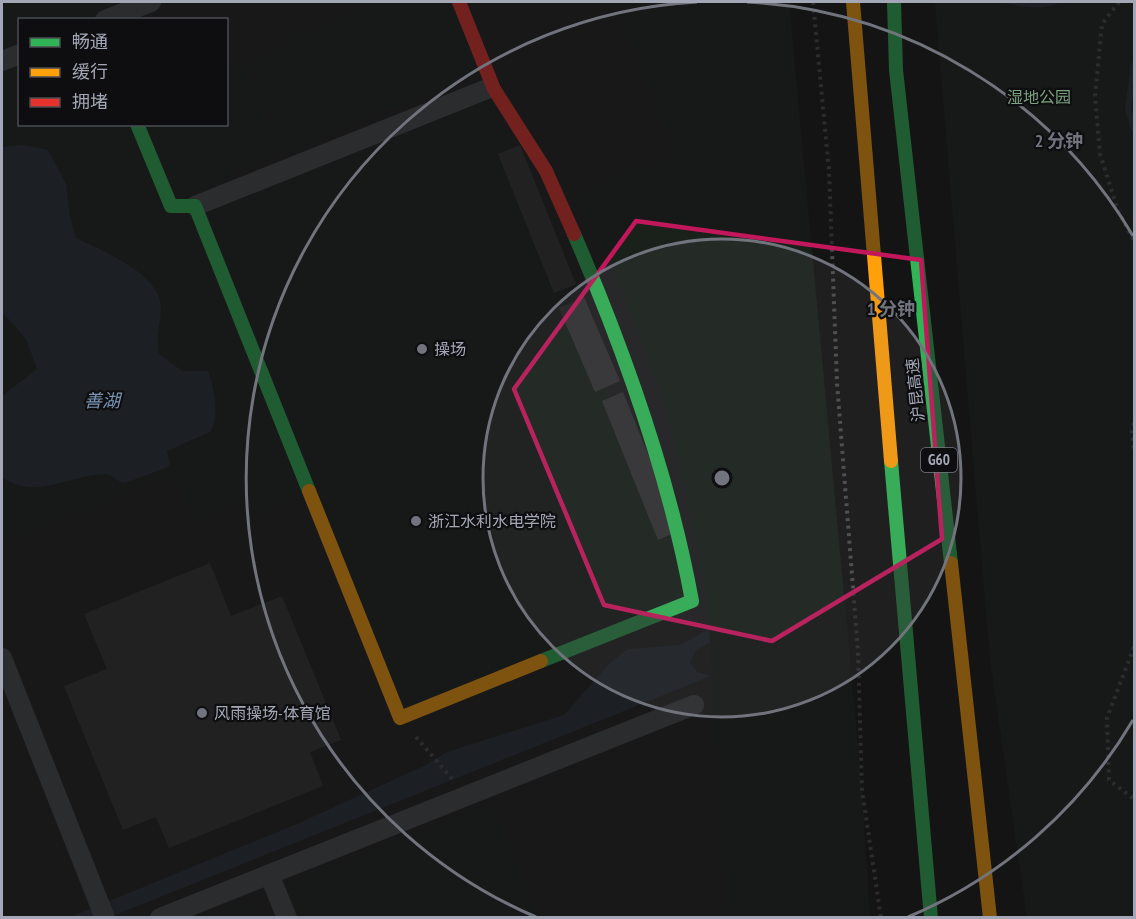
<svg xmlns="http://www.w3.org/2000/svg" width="1136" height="919" font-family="'PT Sans Narrow','Noto Sans SC',sans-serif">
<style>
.built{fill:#1e1e20;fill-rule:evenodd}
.green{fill:#1a211b}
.water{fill:#272e36}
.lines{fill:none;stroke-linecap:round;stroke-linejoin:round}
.stream{stroke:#272e36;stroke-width:6}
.building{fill:#323233}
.path{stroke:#4a4a4f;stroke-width:4;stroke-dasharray:3 4.5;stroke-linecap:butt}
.street{stroke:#48494d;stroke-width:20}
.fast{stroke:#30b455;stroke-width:14}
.slow{stroke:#ff9f0a;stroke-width:14}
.jam{stroke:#e5322d;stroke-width:14}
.marked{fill:none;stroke:#c2185b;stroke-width:4.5;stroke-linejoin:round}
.ring{fill:none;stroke:#72747d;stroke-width:3}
.poi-dot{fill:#72747d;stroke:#0e0e10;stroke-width:2}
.labels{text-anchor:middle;stroke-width:4.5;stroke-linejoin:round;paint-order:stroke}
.shield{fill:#0e0e10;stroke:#777a84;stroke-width:1.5}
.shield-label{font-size:15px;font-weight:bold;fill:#a4a8b6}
.park-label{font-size:16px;fill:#7aa27f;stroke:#0e0e10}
.poi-label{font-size:16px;fill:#a4a8b6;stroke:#0e0e10;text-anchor:start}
.street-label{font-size:16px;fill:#a4a8b6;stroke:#0e0e10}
.water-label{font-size:18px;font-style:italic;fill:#7994b3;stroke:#0e0e10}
.centre{fill:#72747d;stroke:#0e0e10;stroke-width:3}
.ring-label{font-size:18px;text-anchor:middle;font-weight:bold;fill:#72747d;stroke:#0e0e10;stroke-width:4.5;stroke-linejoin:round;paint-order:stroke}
</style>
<rect width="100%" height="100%" fill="#141414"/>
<!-- built -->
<path class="built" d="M9 2H786L865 917 2 918V5ZM20 20H226V124H20Z"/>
<!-- green -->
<path class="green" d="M11 2H146L100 19 20 20V124L137 125 171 206 487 89 692 601 400 718 309 492 245 518 238 501 194 519 175 472 2 541V5Z
M381 2H386L424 96 332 129 333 134 288 152 252 60 290 45 289 40Z
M387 2H451L480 73 425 96Z
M615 2H789L862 790 870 917H692L729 905 712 714 708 600 668 412 625 298 576 197 676 154Z
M935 2H1134V917H1027L990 659Z
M244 60 280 152 235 169 217 125 226 124 227 67Z
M149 125H213L233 175 179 196Z
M493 804 538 917H304L290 884Z
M254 899 261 917H207L253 899Z"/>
<!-- water -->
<path class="water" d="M1001 2H1060C1045 12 1018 6 1001 2Z
M23 145 48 150 66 184 70 217 76 238C102 251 162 274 161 309 160 327 156 334 159 354L182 371H208C214 386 220 418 210 432L167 451 170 463 168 467 125 483C118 482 111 474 104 474 68 475 36 501 2 477V396L37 369 26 339 5 315 2 314V147Z
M709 629 710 643 696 650 690 663 697 672 711 676 110 917 68 918 297 824 424 766 447 752 564 715 610 663 628 649 681 645Z"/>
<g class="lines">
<!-- stream -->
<path class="stream" d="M1134 65 1128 109 1134 129"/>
</g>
<!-- building -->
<path class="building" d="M520 145 576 284 554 293 498 154Z
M584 297 620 381 595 392 559 308Z
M623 392 679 531 658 540 602 401Z
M210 563 231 616 282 596 341 740 310 752 323 786 169 848 156 817 123 830 64 686 107 669 84 614Z"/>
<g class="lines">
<!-- path -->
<path class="path" d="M813 2 829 171 837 383 858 652 862 790 881 918
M1119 2 1102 24 1095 96 1100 154 1118 211 1134 241
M1134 423 1132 432 1134 452
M1134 647 1107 718 1109 780 1134 799
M416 737 454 781"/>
<!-- street -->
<path class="street" d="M105 20 151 2
M2 61 20 54
M195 206 487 89
M2 658 105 918
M269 874 287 918
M160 918 694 705"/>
<!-- fast -->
<path class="fast" d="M894 2 896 70 951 563
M137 124 171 206H195L309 491
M891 461 931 918
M541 661 692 601C669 475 625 352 574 234"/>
<!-- slow -->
<path class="slow" d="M853 2 891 461
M309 491 400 718 541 661
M951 563 990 918"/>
<!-- jam -->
<path class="jam" d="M459 2 494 89 546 171 574 234"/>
</g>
<!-- marked area -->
<path d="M0 0H1136V919H0ZM636 221 921 260 942 539 772 641 604 605 514 389Z" fill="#141414" fill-opacity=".55" fill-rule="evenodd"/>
<path class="marked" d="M636 221 921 260 942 539 772 641 604 605 514 389Z"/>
<!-- distance rings -->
<circle cx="722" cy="478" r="239" fill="#72747d" fill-opacity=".12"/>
<g class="ring">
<circle cx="722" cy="478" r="239"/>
<path d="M1133 720A477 477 0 0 1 908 917M536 917A477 477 0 0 1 697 2M747 2A477 477 0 0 1 1133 236"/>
</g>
<!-- markers -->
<g class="poi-dot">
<circle cx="422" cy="349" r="6"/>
<circle cx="416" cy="521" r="6"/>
<circle cx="202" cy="713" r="6"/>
</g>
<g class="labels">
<!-- shield labels -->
<rect class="shield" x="921" y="448" width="36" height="24" rx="4.5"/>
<g class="shield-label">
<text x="939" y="465">G60</text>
</g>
<!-- park labels -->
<g class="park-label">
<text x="1039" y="103">湿地公园</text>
</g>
<!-- poi labels -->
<g class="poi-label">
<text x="434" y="355">操场</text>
<text x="428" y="527">浙江水利水电学院</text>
<text x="214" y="719">风雨操场-体育馆</text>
</g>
<!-- street labels -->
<g class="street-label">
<text transform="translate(915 390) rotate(-96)" y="6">沪昆高速</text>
</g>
<!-- water labels -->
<g class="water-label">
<text x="102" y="407">善湖</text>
</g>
</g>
<circle cx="722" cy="478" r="9" class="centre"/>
<g class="ring-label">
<text x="1059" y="147">2 分钟</text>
<text x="891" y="315">1 分钟</text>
</g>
<!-- border -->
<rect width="1136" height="919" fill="none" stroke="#a4a8b6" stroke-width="6"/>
<!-- legend -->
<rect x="18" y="18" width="210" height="108" fill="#0e0e10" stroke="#4a4c52" stroke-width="1.5"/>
<rect x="30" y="38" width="30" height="9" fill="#30b455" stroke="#4a4c52" stroke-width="1.5"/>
<text x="72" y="48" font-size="18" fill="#a4a8b6">畅通</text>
<rect x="30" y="68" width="30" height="9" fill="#ff9f0a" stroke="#4a4c52" stroke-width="1.5"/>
<text x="72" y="78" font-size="18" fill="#a4a8b6">缓行</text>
<rect x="30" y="98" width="30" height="9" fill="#e5322d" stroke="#4a4c52" stroke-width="1.5"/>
<text x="72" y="108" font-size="18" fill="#a4a8b6">拥堵</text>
</svg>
